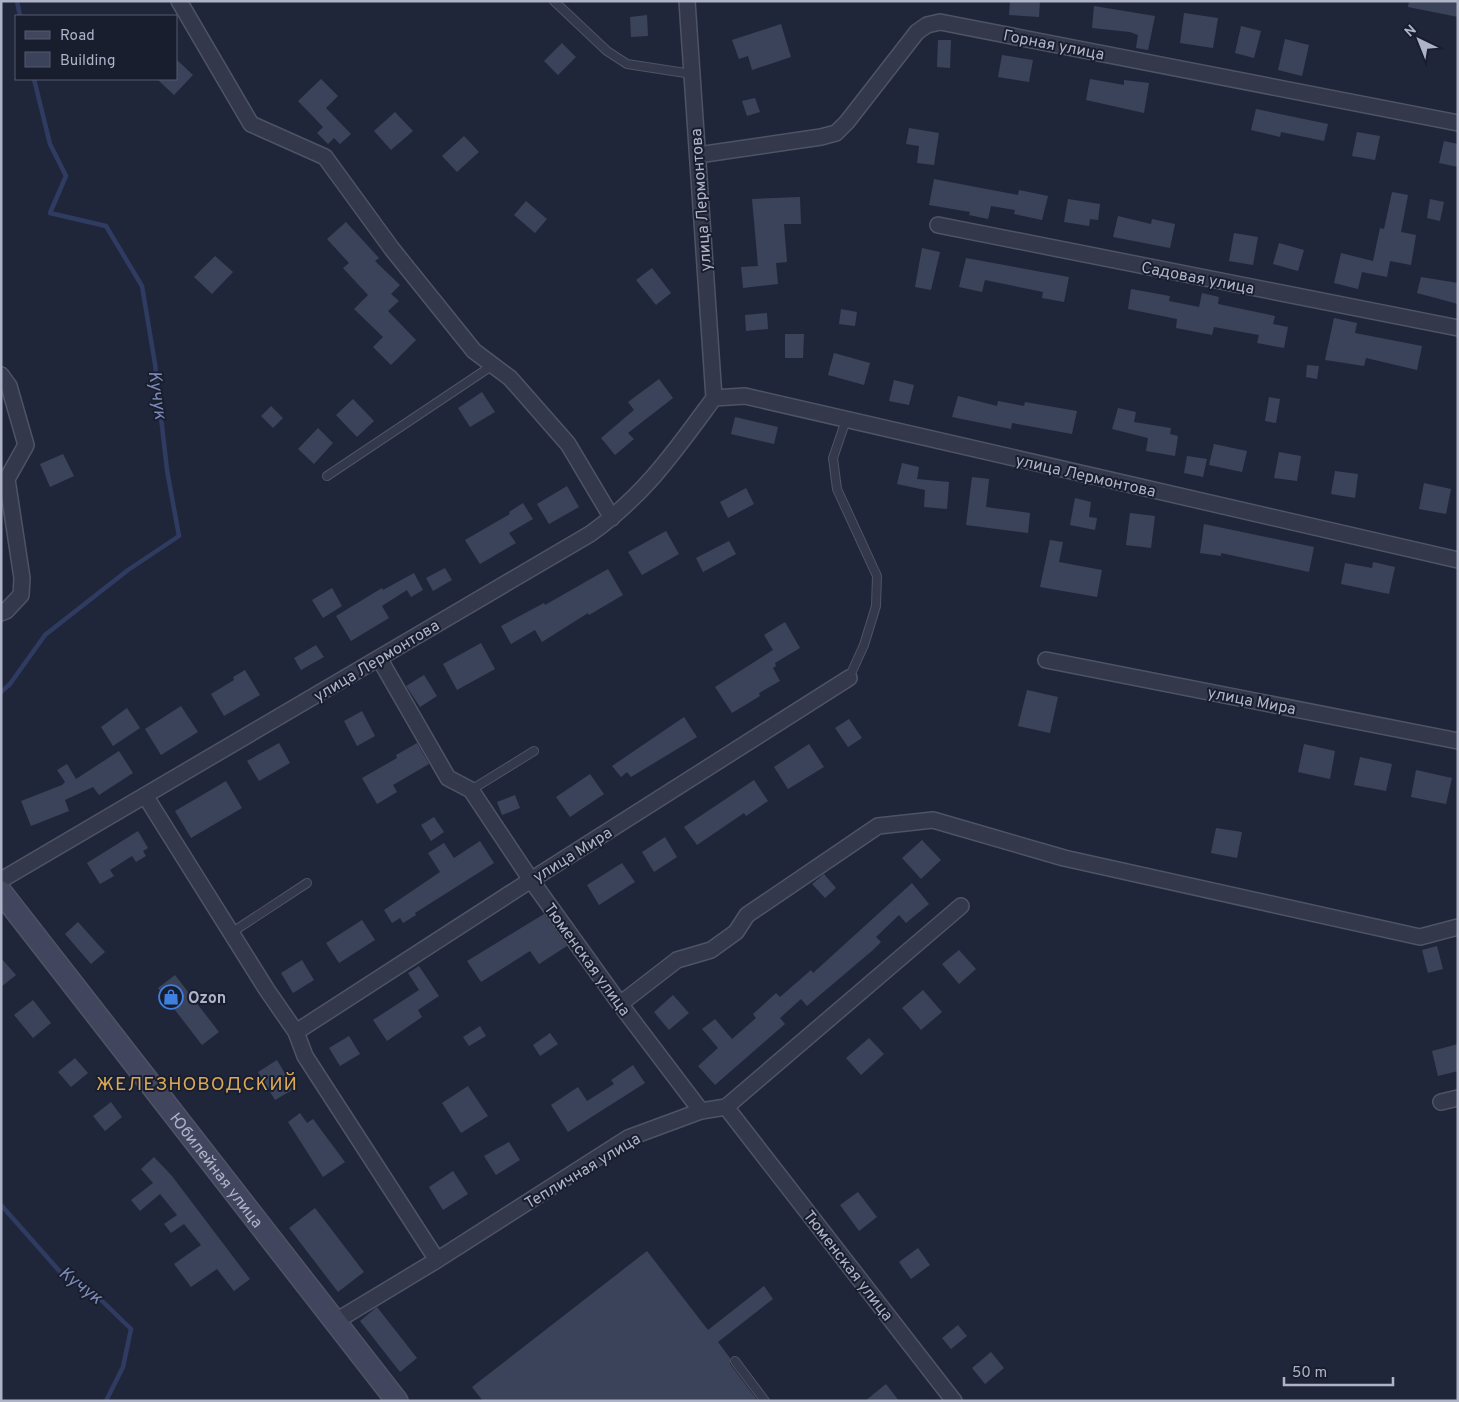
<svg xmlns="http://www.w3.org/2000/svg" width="1459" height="1402" font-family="Overpass,sans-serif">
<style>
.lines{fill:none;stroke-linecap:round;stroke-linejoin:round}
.stream{stroke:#303b61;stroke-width:4.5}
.building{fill:#3b435b}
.lane-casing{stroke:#4e5365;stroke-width:10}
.street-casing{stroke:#4e5365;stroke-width:18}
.secondary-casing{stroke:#4e5365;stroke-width:24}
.lane{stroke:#33394b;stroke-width:8}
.street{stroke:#33394b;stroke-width:15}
.secondary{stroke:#41465e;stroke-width:21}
.labels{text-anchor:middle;stroke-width:4;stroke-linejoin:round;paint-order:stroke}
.street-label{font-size:16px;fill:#aeb3c7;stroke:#191e2f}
.poi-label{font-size:16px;font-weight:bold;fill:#aeb3c7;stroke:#191e2f;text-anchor:start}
.water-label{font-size:18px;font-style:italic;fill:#7b8ab6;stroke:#191e2f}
.quarter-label{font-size:19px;letter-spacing:1px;fill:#dba855;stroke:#191e2f}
</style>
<rect width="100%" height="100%" fill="#20263a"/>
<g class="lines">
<!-- stream -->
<path class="stream" d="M17 1 20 16
M1 692 10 684 45 635 128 570 179 536 167 470 155 364 142 286 106 226 50 213 66 176 50 144 34 79
M1 1205 62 1274 96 1295 131 1329 123 1367 106 1401"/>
</g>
<!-- building -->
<path class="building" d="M1010 1H1040L1039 17 1009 15Z
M1409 1H1458V17L1408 7Z
M1094 6 1155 16 1148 50 1136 48 1138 35 1130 32 1092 28Z
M1184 13 1218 18 1213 48 1180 43Z
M647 15 648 36 631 37 630 17Z
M781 24 791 57 752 70 748 56 739 59 732 40Z
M1241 26 1261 31 1254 58 1235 53Z
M1285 39 1309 45 1302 76 1278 70Z
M938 40H951L950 68 937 67Z
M562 43 576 57 558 75 544 61Z
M1002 55 1033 60 1029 82 998 77Z
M176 59 193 75 174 95 157 79H176Z
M321 79 338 96 326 108 351 134 340 144 334 138 328 144 317 133 323 127 298 101Z
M1090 79 1124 85V80L1149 83 1144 113 1086 100Z
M755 98 760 112 747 116 742 101Z
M1256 109 1328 124 1324 141 1281 132 1280 137 1251 130Z
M395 112 413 131 391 150 374 131Z
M909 128 939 133 934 165 917 163 919 146 906 144Z
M1357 132 1380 136 1375 160 1352 156Z
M464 136 479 152 457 172 442 156Z
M1444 141 1458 144V167L1439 163Z
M934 179 1018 195 1019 190 1048 196 1042 220 1014 214 1015 210 991 206 988 219 969 215 970 212 929 205Z
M1392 192 1408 195 1401 232 1416 235 1411 265 1390 261 1387 277 1362 272 1358 289 1334 283 1341 253 1373 261 1380 228 1384 229Z
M800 197 801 224H784L787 262 776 263 778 284 743 288 741 267 758 266 752 199Z
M1068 199 1100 204 1098 220 1090 219 1089 226 1064 222Z
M1430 199 1444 202 1440 221 1427 218Z
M526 201 547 219 535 233 514 215Z
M1118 216 1151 224 1152 219 1175 224 1170 248 1113 237Z
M346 222 379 258 375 261 400 285 391 294 399 301 388 311 416 340 391 365 373 347 383 337 354 309 368 295 343 268 349 263 327 239Z
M1234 233 1258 237 1253 265 1229 261Z
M1279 243 1304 250 1298 271 1273 264Z
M922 248 940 252 931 290 915 287Z
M215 256 233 272 212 294 194 277Z
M966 258 1069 277 1064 302 1042 298 1043 292 985 280 982 292 959 287Z
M652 268 671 293 656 305 636 280Z
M1421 277 1458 283V304L1417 293Z
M1131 289 1170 296 1169 301 1199 307 1202 293 1219 297 1218 304 1275 316 1273 324 1288 327 1284 348 1257 343 1259 335 1214 327 1212 335 1176 328 1177 319 1128 309Z
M841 309 857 312 855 326 839 324Z
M767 313 768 329 746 331 745 315Z
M1334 318 1357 323 1355 333 1422 346 1417 370 1366 358 1364 366 1325 360Z
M785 334H804L803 358H785Z
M834 353 870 363 864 385 828 375Z
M1307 365 1319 366 1317 379 1306 377Z
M659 379 673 398 628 433 634 439 615 455 601 438 634 410 628 402Z
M894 380 914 385 909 405 889 401Z
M482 392 495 412 470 427 458 408Z
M958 396 997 406 998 401 1024 406 1025 402 1077 411 1072 434 1012 423 1011 429 952 417Z
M1269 397 1280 399 1276 423 1265 421Z
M353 399 374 421 357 437 336 415Z
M271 406 283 418 273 428 261 416Z
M1118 408 1136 412 1134 422 1171 428 1170 434 1178 436 1175 456 1146 451 1148 438 1112 429Z
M735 417 778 427 774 444 731 434Z
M318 428 333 443 314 464 298 449Z
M1214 444 1247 451 1242 472 1209 465Z
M1279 452 1301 456 1297 481 1274 478Z
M63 454 74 476 50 487 40 464Z
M1187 456 1207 459 1203 477 1184 473Z
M902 463 919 467 917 479 949 482 947 509 924 507 925 490 897 484Z
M1335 471 1358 474 1355 498 1331 494Z
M972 477 989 479 986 507 1030 513 1028 533 966 525Z
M1424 483 1451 489 1446 514 1419 509Z
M567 486 579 507 549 524 537 504Z
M746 488 754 504 728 518 720 502Z
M1075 498 1091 502 1089 517 1097 518 1095 530 1070 525Z
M523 503 533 519 509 533 516 543 480 564 465 540 510 514 509 512Z
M1130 513 1155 516 1151 548 1126 545Z
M1204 524 1314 547 1309 572 1221 553V556L1200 553Z
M666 531 679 554 642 575 628 552Z
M1050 540 1063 542 1059 562 1102 570 1097 597 1040 587Z
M729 541 736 554 703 572 696 558Z
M1373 562 1395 567 1389 594 1341 584 1345 563 1372 568Z
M445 568 452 580 433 591 426 578Z
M608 569 623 595 589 615 588 613 542 642 535 630 511 644 501 626 544 603 545 605Z
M414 573 423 590 411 597 407 590 382 606 389 618 351 641 336 616 382 588 383 590Z
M332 588 342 606 323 618 312 600Z
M785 622 800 648 775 663 776 666 773 668 780 681 759 693 760 696 732 713 715 687 773 650 764 635Z
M481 643 495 669 457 690 443 664Z
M316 645 324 657 301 670 294 658Z
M245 670 260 695 224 716 211 694 234 680 233 677Z
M424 675 437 696 420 707 406 686Z
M1027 690 1058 697 1050 733 1018 726Z
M181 706 198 732 161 755 145 729Z
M127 708 140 728 113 746 101 727Z
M362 711 375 736 357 746 344 721Z
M684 717 697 737 631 777 627 772 621 777 612 766Z
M849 719 862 738 848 747 835 728Z
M279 743 290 763 259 781 247 761Z
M417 743 429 764 393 785 397 792 377 804 362 778 397 758 396 755Z
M809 744 824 767 788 789 774 767Z
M1304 744 1335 751 1330 779 1298 772Z
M119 751 133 773 99 795 93 787 65 800 69 811 31 826 21 801 62 785 65 782 57 770 67 764 76 779Z
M1360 757 1392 764 1386 791 1354 785Z
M1416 770 1452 778 1446 804 1411 797Z
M590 774 604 794 570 817 556 797Z
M754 780 768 801 746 816 744 813 697 845 684 827Z
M226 781 242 808 191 838 175 811Z
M515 795 520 808 502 815 497 802Z
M434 817 444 832 431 841 421 825Z
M1216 828 1242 832 1237 858 1211 853Z
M138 831 148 848 143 851 146 856 136 862 132 856 110 870 114 876 100 884 87 863Z
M665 837 677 857 654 872 642 852Z
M922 840 941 860 921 879 902 858Z
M480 841 494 863 415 913 416 915 403 923 400 918 392 923 384 910 440 872 428 853 444 843 454 858Z
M622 863 635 882 599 905 587 885Z
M824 874 836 888 825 898 812 884Z
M912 883 929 904 906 923 899 915 876 937 881 942 873 950 807 1006 801 999 780 1018 785 1024 715 1085 698 1066 718 1048 702 1029 715 1019 732 1039 756 1018 753 1014 776 993 780 997 811 970 813 973Z
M544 914 567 946 539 964 530 951 481 982 467 961Z
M362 920 375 940 339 963 326 943Z
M78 922 105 952 91 964 65 934Z
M1437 946 1443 969 1428 973 1422 950Z
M959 950 976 969 959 984 942 964Z
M1 958 16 975 1 987Z
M302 960 314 980 293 993 281 973Z
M419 966 439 996 418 1010 422 1017 387 1041 373 1020 419 990 408 973Z
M175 975 219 1032 202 1045 158 988Z
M923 990 942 1012 921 1030 902 1008Z
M673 995 689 1013 669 1030 654 1012Z
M33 1000 51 1023 33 1038 14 1015Z
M480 1026 486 1036 469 1046 463 1037Z
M550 1033 558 1044 540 1056 533 1045Z
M349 1036 360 1054 340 1066 329 1048Z
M869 1038 884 1054 861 1075 846 1058Z
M1458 1044V1071L1438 1076 1432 1051Z
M75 1058 88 1073 71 1087 58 1072Z
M277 1060 294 1089 275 1100 258 1072Z
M633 1065 645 1083 568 1132 551 1105 578 1087 587 1101 614 1084 611 1080Z
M468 1086 488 1116 461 1133 442 1103Z
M111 1102 122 1117 105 1131 93 1116Z
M300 1113 307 1123 313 1119 345 1162 323 1177 288 1122Z
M509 1142 520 1160 496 1175 484 1156Z
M154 1157 172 1176 250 1279 234 1291 217 1269 191 1287 174 1264 201 1245 184 1224 171 1233 164 1224 177 1215 160 1194 140 1211 131 1200 153 1183 141 1169Z
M453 1171 468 1194 443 1210 429 1187Z
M858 1192 877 1217 859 1231 840 1205Z
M315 1208 364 1272 338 1292 289 1228Z
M918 1248 930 1265 911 1279 899 1262Z
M647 1251 708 1330 764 1286 773 1299 718 1342 730 1358V1364L758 1401H483L472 1387Z
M377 1307 417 1358 400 1372 360 1321Z
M958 1325 967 1336 951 1349 942 1338Z
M991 1352 1004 1368 985 1384 972 1368Z
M886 1384 899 1401H865Z"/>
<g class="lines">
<!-- lane casing -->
<g class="lane-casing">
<path id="lane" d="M554 1 607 51 627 64 692 74
M846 420 833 458 837 489 877 576 876 606 864 645 849 678
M327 476 493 365
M471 790 534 751
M231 933 307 883
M735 1361 765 1401"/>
</g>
<!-- street casing -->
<g class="street-casing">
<path id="street" d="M179 1 251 124 325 157 392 249 474 351 510 378 568 444 612 518
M698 155 821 137 836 133 847 122 917 32 927 25 940 22 1458 123
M938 225 1458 328
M1 375 9 386 26 445 7 479 22 578 21 595 6 611 1 613
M714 398 745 396 1458 560
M379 658 448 778 471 790 531 880 620 1004 701 1111
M1046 660 1458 741
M146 797 267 990 296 1032 305 1056 437 1260
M1 880 590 534C645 495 675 451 714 398L687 1
M620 1004 677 960 711 950 736 932 747 915 878 826 933 820 1064 858 1420 937 1458 927
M296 1032 531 880 849 678
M1441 1102 1458 1098
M726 1107 954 1401
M336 1321 437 1260 628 1138 701 1111 726 1107 961 906"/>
</g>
<!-- secondary casing -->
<g class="secondary-casing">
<g id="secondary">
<path id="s1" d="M1 892 397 1401"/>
</g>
</g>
<!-- lane -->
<use href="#lane" class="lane"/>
<!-- street -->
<use href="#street" class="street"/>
<!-- secondary -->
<use href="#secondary" class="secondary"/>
</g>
<!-- icons -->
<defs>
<g id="shop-ring" transform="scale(1.25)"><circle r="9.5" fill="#191e2f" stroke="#3f7fe0" stroke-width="1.5"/><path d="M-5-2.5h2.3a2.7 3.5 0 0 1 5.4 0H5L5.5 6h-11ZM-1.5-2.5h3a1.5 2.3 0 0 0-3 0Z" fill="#3f7fe0"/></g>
</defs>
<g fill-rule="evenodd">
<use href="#shop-ring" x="171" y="997"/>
</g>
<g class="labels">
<!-- street labels -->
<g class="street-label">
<text transform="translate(1054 44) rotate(11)" y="6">Горная улица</text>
<text transform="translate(700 200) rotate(-94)" y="6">улица Лермонтова</text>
<text transform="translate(1198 277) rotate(11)" y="6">Садовая улица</text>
<text transform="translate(1086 475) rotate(13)" y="6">улица Лермонтова</text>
<text transform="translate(376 660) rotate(-31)" y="6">улица Лермонтова</text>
<text transform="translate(1252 700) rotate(11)" y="6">улица Мира</text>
<text transform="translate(572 854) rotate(-32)" y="6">улица Мира</text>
<text transform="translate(588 959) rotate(54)" y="6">Тюменская улица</text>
<text dy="6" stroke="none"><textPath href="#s1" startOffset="352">Юбилейная улица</textPath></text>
<text transform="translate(582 1170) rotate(-31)" y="6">Тепличная улица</text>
<text transform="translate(849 1265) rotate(52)" y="6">Тюменская улица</text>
</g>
<!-- poi labels -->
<g class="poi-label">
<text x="188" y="1003">Ozon</text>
</g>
<!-- water labels -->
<g class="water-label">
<text transform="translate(158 395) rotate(82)" y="6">Кучук</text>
<text transform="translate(81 1285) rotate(37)" y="6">Кучук</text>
</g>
<!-- quarter labels -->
<g class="quarter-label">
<text x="197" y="1090">ЖЕЛЕЗНОВОДСКИЙ</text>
</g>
</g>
<!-- border -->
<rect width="1459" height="1402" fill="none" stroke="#aeb3c7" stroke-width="5"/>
<!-- legend -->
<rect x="15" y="15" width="162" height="65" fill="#191e2f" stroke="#555a6c"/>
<rect x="25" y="31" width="25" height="8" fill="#41465e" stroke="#555a6c"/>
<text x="60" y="40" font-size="15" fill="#aeb3c7">Road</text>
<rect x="25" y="52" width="25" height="15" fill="#3b435b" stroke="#555a6c"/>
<text x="60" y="65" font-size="15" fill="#aeb3c7">Building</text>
<!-- north arrow -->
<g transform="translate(1419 40) rotate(317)" stroke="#191e2f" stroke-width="4" paint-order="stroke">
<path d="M0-4L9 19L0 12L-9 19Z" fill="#aeb3c7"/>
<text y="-8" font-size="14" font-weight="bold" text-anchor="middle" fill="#aeb3c7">N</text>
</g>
<!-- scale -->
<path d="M1284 1377v8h109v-8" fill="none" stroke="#aeb3c7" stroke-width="2.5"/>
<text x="1292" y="1377" font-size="15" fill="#aeb3c7" stroke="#191e2f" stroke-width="4" paint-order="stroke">50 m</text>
</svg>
